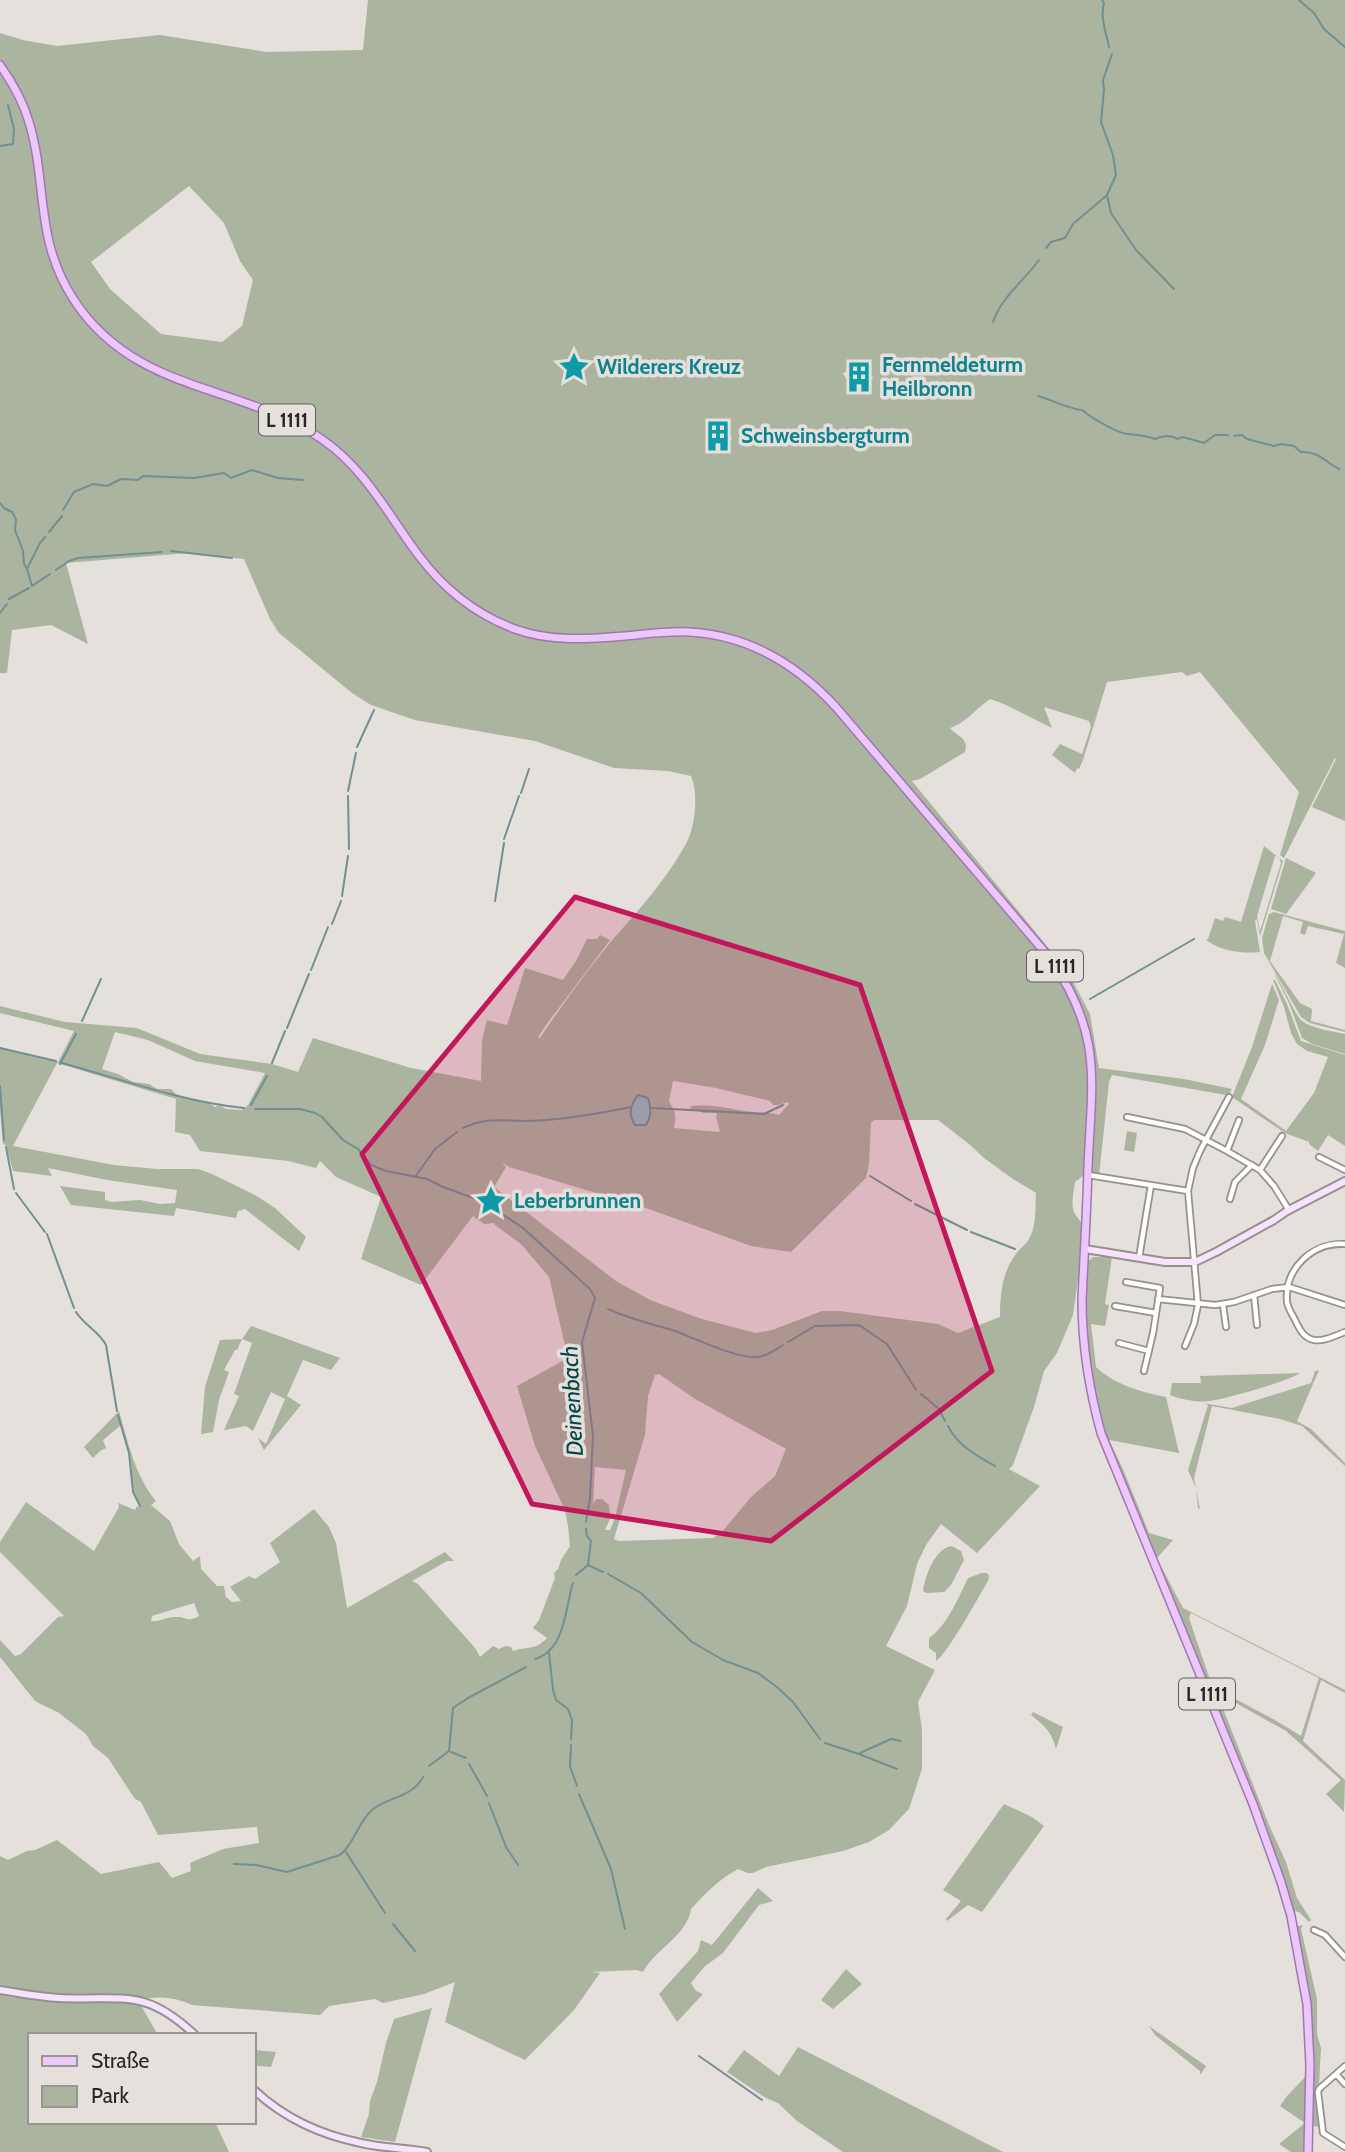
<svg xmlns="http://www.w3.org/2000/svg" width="1345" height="2152" font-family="Cabin,sans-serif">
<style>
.green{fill:#abb49e;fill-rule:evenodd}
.water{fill:#92bdc0;stroke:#729092;stroke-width:2}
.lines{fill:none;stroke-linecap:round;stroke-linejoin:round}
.stream{stroke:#729092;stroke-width:2}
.street-casing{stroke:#96918d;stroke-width:8}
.secondary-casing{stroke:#96918d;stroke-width:10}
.primary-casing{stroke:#a077af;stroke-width:10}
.street{stroke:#fff;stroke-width:4.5}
.secondary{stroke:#f6e3fd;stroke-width:6}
.primary{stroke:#ecc7fb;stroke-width:7}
.marked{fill:#c2185b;fill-opacity:0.2;stroke:#c2185b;stroke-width:5;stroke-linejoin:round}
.labels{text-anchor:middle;stroke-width:7;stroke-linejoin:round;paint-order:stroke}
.shield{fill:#e5e0db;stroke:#615e5c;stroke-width:2}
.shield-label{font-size:19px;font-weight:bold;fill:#292726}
.culture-label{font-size:21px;font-weight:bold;fill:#0d838f;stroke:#e5e0db;text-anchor:start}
.water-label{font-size:23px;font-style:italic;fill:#00464a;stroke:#e5e0db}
</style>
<rect width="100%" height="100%" fill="#e5e0db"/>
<!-- green -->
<path class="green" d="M368 0H1345V821L1312 807 1336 759 1335 758 1284 858 1280 855 1299 792 1200 672 1187 676 1182 672 1107 682 1083 760 1079 769 1077 768 1075 773 1052 755 1060 744 1082 754 1091 727 1089 721 1044 707 1052 728 1004 704 990 699C977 708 964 724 950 728 957 737 969 737 965 752L920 779 912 781 1068 972 1090 1014 1099 1068 1184 1079 1232 1089 1229 1094 1226 1095 1112 1075 1109 1082 1099 1176 1089 1174C1091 1133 1100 1089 1092 1047 1081 985 1039 942 999 896 970 862 941 828 912 795L906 784 900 786C938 829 976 872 1012 916 1040 950 1070 983 1083 1027 1096 1074 1088 1128 1083 1176L1075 1182C1074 1191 1070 1205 1075 1214 1077 1217 1080 1220 1082 1224L1079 1272 1073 1315 1057 1353 1044 1371 1034 1407 1013 1465 1009 1469 1040 1486 977 1553 941 1524 926 1545 917 1564 907 1606 886 1646 935 1670 918 1702 922 1730V1769L909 1809 889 1830 869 1842 843 1851 766 1867 753 1873H748L738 1869C717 1881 708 1891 691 1909 687 1936 655 1949 643 1972L637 1970 591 1972 600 1973 574 2010 525 2060 445 2022 455 1982 424 1994 383 2003 375 1999 329 2006 320 2015 192 2005C177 1998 154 1994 139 2002L158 2035H30V2122H215L229 2152H0V1856L8 1860 27 1851 35 1850 57 1840 101 1874 159 1862 172 1878 191 1871 190 1863 223 1849 259 1843 257 1827 158 1835 141 1802 135 1799 108 1758 93 1746 86 1734 59 1713 35 1701 0 1657V1640L15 1656 21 1654 58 1617 64 1616 0 1552V1542L26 1502 94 1551 119 1507 118 1503 135 1510 136 1507 140 1506 133 1492 129 1453 121 1425 103 1440 106 1448 100 1451 93 1458 84 1447 119 1411C128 1442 135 1476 156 1501L151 1505 170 1521 179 1544 193 1561 200 1556 201 1569 217 1586H224L226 1597 232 1602 241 1601 230 1587 249 1576 255 1579 280 1562 270 1543 314 1509 329 1527 336 1543 347 1608 445 1552 454 1561H447L412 1581 418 1584 476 1649 480 1657 493 1646 499 1649 505 1646 511 1647 513 1651C528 1646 535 1651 547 1638L533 1628 539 1620 555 1578 554 1573 558 1569 561 1560 570 1546 568 1526 565 1510 535 1446 517 1386 568 1358 549 1277 521 1244 495 1225 494 1223 484 1224 473 1216 421 1285 361 1259 381 1197 336 1177 320 1161 316 1168 288 1161 200 1151 190 1135 175 1132 176 1099 57 1063 13 1146 114 1165 157 1169H198L212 1174 255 1195 275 1208 306 1237 299 1251 245 1209 238 1211 236 1218 176 1208 174 1216 71 1205 60 1186 105 1192V1200L112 1202 140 1200 160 1204 175 1203 177 1190 107 1180 48 1168 52 1176 13 1171 6 1145 3 1144 0 1110V1047L58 1062 74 1031 0 1013V1006L65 1022 137 1028 200 1054 272 1064 298 1072 313 1038 411 1068 481 1081 482 1040 487 1020 507 1025 525 968 563 980 576 961 587 939H597L600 935 610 940 546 1025 538 1037 540 1038C563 1004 588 969 614 938 640 909 667 878 686 844 695 827 699 794 691 776L668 771 614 768 535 741 415 720 371 705 352 693 279 633 270 619 244 559 188 553 66 563 88 644 51 625 12 630 7 673H0V33L23 40 57 46 160 35 267 52 363 50ZM189 186 224 223 240 261 253 280 242 326 222 342 161 334 110 289 91 262ZM866 365 873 378 853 391 843 373ZM720 425 732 438 730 441 717 446 710 436 712 430ZM115 1032 148 1040 195 1061 265 1073 248 1105 242 1110 226 1109 219 1105 215 1107 208 1102 190 1099 176 1094 171 1089H157L149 1084 133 1082 118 1074 102 1069ZM673 1081 716 1088 770 1101 773 1105H778L788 1102 789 1104 779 1115C770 1112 764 1113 756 1112 734 1111 714 1103 692 1106L689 1108 704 1113H717L716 1117 720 1132 674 1128C677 1114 675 1112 669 1101ZM638 1095 646 1097 652 1108 646 1125H635C628 1114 630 1106 638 1095ZM874 1120H938L969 1144 984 1158 1013 1179 1036 1193C1035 1208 1037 1229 1027 1242 1024 1246 1019 1249 1016 1254 1002 1272 1000 1295 1000 1317L958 1333 938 1324 840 1311H822L772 1330 756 1333 702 1319 650 1300 616 1281 494 1187 506 1167 502 1162 509 1167 646 1208 751 1246 791 1252 866 1178 869 1164 871 1123ZM659 1374 695 1399 786 1449 775 1476 751 1497 722 1532 713 1538 619 1541 614 1539 645 1435 648 1396 655 1375ZM595 1467 626 1470 615 1518 610 1530H605L610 1519 609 1505 602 1499H596L593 1504ZM194 1603 199 1616C187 1623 187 1616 175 1617 166 1617 160 1622 151 1621L152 1616Z
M1264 846 1283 861 1260 936 1257 919 1255 921 1260 952C1242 954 1221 951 1206 940L1208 939 1215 918 1223 921 1225 917 1241 922ZM1275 856 1279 857 1281 863 1260 931 1257 916Z
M1286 858 1316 873 1286 914 1271 909Z
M1274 912 1345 931V968L1336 963 1344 934 1308 926 1305 935 1300 933 1303 922 1283 916 1270 961 1300 1003 1312 1009 1311 1021 1345 1030V1032L1310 1023 1301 1017 1264 953 1262 938 1269 914Z
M1274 973C1282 983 1296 1017 1302 1021 1313 1029 1332 1031 1345 1034V1054L1312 1044 1302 1038 1289 1003Z
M1273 980H1275L1287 1004 1301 1041 1345 1055V1146L1328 1135 1318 1151 1309 1144V1142L1285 1133 1232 1097 1252 1047 1272 984 1279 1000 1265 1045 1241 1099 1286 1131 1314 1093 1328 1057 1332 1058 1307 1051 1297 1044 1291 1033 1284 1007Z
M1127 1131 1137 1133 1134 1152 1124 1150Z
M1093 1257H1112L1105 1304 1109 1305 1105 1326 1091 1324 1096 1367C1115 1385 1141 1392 1166 1397L1179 1453 1109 1440 1123 1469 1149 1533 1173 1540 1157 1558 1110 1451 1091 1386 1084 1305 1087 1262Z
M251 1326 340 1358 331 1370 303 1360 287 1396 301 1405 264 1450 258 1438 266 1444 285 1399 271 1392 253 1431 246 1426 224 1430 239 1396 234 1394 252 1343 242 1339 237 1350H235L224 1370 229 1372 219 1400 213 1432 201 1434 205 1387 220 1340 242 1339Z
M1319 1370 1297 1421 1311 1429 1345 1463V1466L1302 1426 1280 1419 1212 1406 1194 1478 1200 1509 1198 1508 1196 1488 1188 1470 1208 1405 1203 1403 1232 1408 1311 1383 1315 1371Z
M1300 1373C1289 1381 1226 1399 1209 1401 1198 1403 1180 1399 1170 1395L1172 1383H1201L1200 1376Z
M952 1546 961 1551 964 1560 951 1585 944 1592 926 1593 923 1591C925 1576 935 1548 952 1546Z
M1157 1563 1162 1568 1183 1608 1345 1690V1693L1321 1680 1303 1741 1345 1780 1344 1812 1326 1794 1341 1780 1286 1731 1225 1697 1219 1695 1218 1696 1269 1825 1286 1862 1297 1898 1311 1920 1309 1922 1299 1912 1294 1911 1298 1926 1303 1925 1301 1929 1317 1999V2034L1321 2048 1319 2084 1316 2092 1318 2127 1314 2126 1313 2119C1312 2062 1312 2005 1301 1949 1284 1868 1250 1793 1219 1717L1215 1694H1211ZM1191 1613 1319 1678 1301 1736 1275 1720 1228 1695 1213 1689 1189 1618Z
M982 1573H987L989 1576 988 1581C979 1596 948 1653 936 1661V1653L929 1648V1638C946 1627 959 1597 968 1578Z
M1033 1712 1063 1727 1056 1749C1052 1732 1044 1725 1031 1715Z
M1004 1804 1032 1817 1044 1826 982 1912 968 1905 947 1921 946 1919 961 1901 943 1890Z
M758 1888 773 1901 759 1905 723 1953 705 1966 691 1983 696 1991 703 1994 677 2022 659 1994 698 1951 701 1940 712 1945Z
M846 1969 862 1984 833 2009 821 2000Z
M432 2008 395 2142 361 2137 369 2114 370 2101 377 2082 386 2043 394 2019Z
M1149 2026 1206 2066 1200 2075V2071L1155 2035Z
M798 2047 1003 2152H843L797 2121 778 2103 766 2098 727 2072 744 2050 779 2076Z
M254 2050 276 2052 271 2067 258 2066 254 2063Z
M1308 2074 1305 2123 1280 2106 1287 2096Z
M1305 2123V2152H1291L1279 2144Z"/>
<!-- water -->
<path class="water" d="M638 1095 648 1098C651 1107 652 1115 646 1125H635C628 1114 630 1106 638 1095Z"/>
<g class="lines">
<!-- stream -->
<path class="stream" d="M1102 0 1104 3C1100 19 1106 31 1109 47
M1299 0 1314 13 1324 29 1345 47
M1112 54 1103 80 1104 90 1101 122 1113 155 1116 175 1107 195 1111 213 1136 250 1174 289
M0 146 13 144 14 129 8 105
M1046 248 1051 242 1065 238 1073 224 1106 196
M993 322C1002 296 1023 282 1039 260
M1038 396C1049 399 1073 410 1082 410 1090 417 1117 433 1127 434 1139 435 1144 435 1155 439 1162 436 1170 434 1177 439L1183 437 1204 443 1215 435H1228
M1234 436 1242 435 1247 439 1274 446 1281 444 1294 446 1301 452C1319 451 1325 462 1339 469
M0 503 4 508 12 512 16 519 15 530 23 551 24 564 27 569 32 586 50 574
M63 510 74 492 93 484 107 486 121 479 138 480 143 476 194 478 224 473 231 478 252 470 278 478 303 480
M49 532 62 516
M171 551 232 558
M27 569 40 543 45 537
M56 570 69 561 78 558 162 552
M9 599 29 588
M0 613 7 604
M357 747 374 710
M348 791 356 753
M521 793 529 769
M348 796 349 849
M504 839 519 796
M342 896 348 856
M495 901 504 843
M332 924 341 901
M311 970 328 927
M1090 999 1194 939
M82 1021 101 979
M287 1028 309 974
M0 1048 56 1061
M62 1063C121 1079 183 1102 244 1108
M272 1063 285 1031
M60 1064 76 1034
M0 1086 4 1140
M251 1105 267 1076
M652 1108 764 1114 783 1105
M255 1109H300L315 1113 322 1117 343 1140 358 1149 371 1165 386 1171 427 1179 443 1187 482 1201
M463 1128C487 1117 502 1121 527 1121 562 1120 597 1114 631 1107
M6 1147 14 1189
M870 1176 911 1201
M415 1177 435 1149 457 1132
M16 1193 45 1232
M487 1204 523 1228 590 1289 595 1298 582 1342 593 1436 590 1498 586 1522
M915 1204 967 1230
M971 1232 1015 1249
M47 1234 74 1308
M608 1309C629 1319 653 1324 675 1331 696 1339 738 1359 758 1357 767 1356 775 1350 783 1345
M76 1312C85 1326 99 1331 106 1345L117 1411
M788 1342 815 1326 859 1325 887 1344 916 1390
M921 1394 939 1409 945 1421
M118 1415 129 1453 133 1492 140 1506
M948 1426C958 1446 977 1456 995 1466
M588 1565 603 1572
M608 1574 641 1593 692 1642 723 1660 758 1673 777 1687 793 1702 820 1739
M576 1575 588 1565 591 1541 587 1536 586 1529
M549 1653 553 1690 556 1700 568 1709 572 1720 571 1739
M535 1659C566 1650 565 1607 573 1583
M825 1743 859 1754 897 1769
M571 1745 570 1766 577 1786
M451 1752 466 1758
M860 1753 891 1739 901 1741
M469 1764 487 1796
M429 1766 449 1751 453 1708 468 1698 526 1667
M579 1794 611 1869 625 1929
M489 1803 506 1847 518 1865
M346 1852 385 1913
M234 1864 256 1865 287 1872 340 1855C355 1843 358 1822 372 1810 387 1797 412 1798 423 1777
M393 1924 415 1951
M699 2056 762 2100"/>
<!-- street casing -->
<g class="street-casing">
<path id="street" d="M1127 1117 1185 1129 1227 1151 1260 1170 1274 1186 1289 1210
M1227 1151 1239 1120
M1319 1157 1345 1170
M1260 1170 1282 1136
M1088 1175 1188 1191
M1230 1199 1235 1182 1252 1165
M1345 1244C1313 1242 1284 1268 1287 1302 1288 1309 1293 1315 1296 1322 1300 1330 1304 1338 1314 1340 1324 1342 1336 1335 1345 1332
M1139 1258 1151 1185
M1126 1282 1160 1288 1153 1333 1144 1371
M1254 1295 1257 1325
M1158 1299 1215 1305 1234 1302 1272 1289 1289 1287 1345 1305
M1223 1305 1226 1327
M1115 1306 1156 1313
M1119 1343 1149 1351
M1185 1346 1194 1324 1198 1305 1188 1191 1193 1168 1200 1151 1229 1097
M1314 1930 1325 1935 1345 1957
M1345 2066 1319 2089 1318 2092 1323 2133 1345 2147
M1336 2074 1345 2084"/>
</g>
<!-- secondary casing -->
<g class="secondary-casing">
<path id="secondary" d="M1085 1249 1165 1262H1195L1216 1252 1274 1220 1287 1211 1345 1181
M0 1990C20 1993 40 1997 59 1998 123 2001 144 1987 195 2035
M254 2090C284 2118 321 2135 361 2143 383 2148 405 2148 427 2152"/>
</g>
<!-- primary casing -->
<g class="primary-casing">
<path id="primary" d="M0 65C12 82 23 101 29 122 48 185 34 239 74 300 135 394 241 383 323 440 366 470 389 516 419 556 444 589 477 615 515 629 550 642 589 639 625 636 646 634 667 631 689 632 748 635 796 664 835 706L1049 957C1103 1033 1092 1079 1088 1166 1087 1211 1084 1255 1082 1300 1082 1345 1089 1389 1101 1433L1253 1804 1281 1882 1291 1916 1307 2004 1310 2065 1308 2152"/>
</g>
<!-- street -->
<use href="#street" class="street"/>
<!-- secondary -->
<use href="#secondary" class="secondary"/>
<!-- primary -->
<use href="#primary" class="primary"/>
</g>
<!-- marked area -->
<path class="marked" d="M575 897 860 985 992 1371 771 1541 532 1504 362 1154Z"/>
<!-- icons -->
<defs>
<g id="sight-bare" transform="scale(2.415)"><path d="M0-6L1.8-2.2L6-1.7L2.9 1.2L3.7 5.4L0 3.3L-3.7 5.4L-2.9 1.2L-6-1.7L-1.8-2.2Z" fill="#0f9aa8" stroke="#e5e0db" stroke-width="2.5" paint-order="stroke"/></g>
<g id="building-bare" transform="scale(2.415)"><path d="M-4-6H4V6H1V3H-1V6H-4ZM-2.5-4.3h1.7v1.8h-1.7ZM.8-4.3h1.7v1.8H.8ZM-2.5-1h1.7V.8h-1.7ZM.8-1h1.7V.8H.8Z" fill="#0f9aa8" stroke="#e5e0db" stroke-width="2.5" paint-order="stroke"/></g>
</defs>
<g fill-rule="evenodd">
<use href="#sight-bare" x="574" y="367"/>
<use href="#building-bare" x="859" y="377"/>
<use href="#building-bare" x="718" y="436"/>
<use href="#sight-bare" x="491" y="1201"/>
</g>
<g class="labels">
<!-- shield labels -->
<g class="shield">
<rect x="259" y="404.5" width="56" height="31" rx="5"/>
<rect x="1027" y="950.5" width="56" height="31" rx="5"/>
<rect x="1179" y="1678.5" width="56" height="31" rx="5"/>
</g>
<g class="shield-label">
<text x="287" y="427">L 1111</text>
<text x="1055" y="973">L 1111</text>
<text x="1207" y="1701">L 1111</text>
</g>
<!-- culture labels -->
<g class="culture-label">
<text x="882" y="372">Fernmeldeturm<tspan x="882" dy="24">Heilbronn</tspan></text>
<text x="597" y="374">Wilderers Kreuz</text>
<text x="741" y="443">Schweinsbergturm</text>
<text x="514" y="1208">Leberbrunnen</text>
</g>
<!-- water labels -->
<g class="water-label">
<text transform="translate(572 1401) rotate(-93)" y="8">Deinenbach</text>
</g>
</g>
<!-- legend -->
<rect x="28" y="2033" width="228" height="91" fill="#e5e0db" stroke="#9a9693" stroke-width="2"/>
<rect x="42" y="2056" width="35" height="10" fill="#ecc7fb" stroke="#9a9693" stroke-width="2"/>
<text x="91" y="2068" font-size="21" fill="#292726">Straße</text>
<rect x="42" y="2086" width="35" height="21" fill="#abb49e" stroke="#9a9693" stroke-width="2"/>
<text x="91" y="2103" font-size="21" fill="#292726">Park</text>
</svg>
